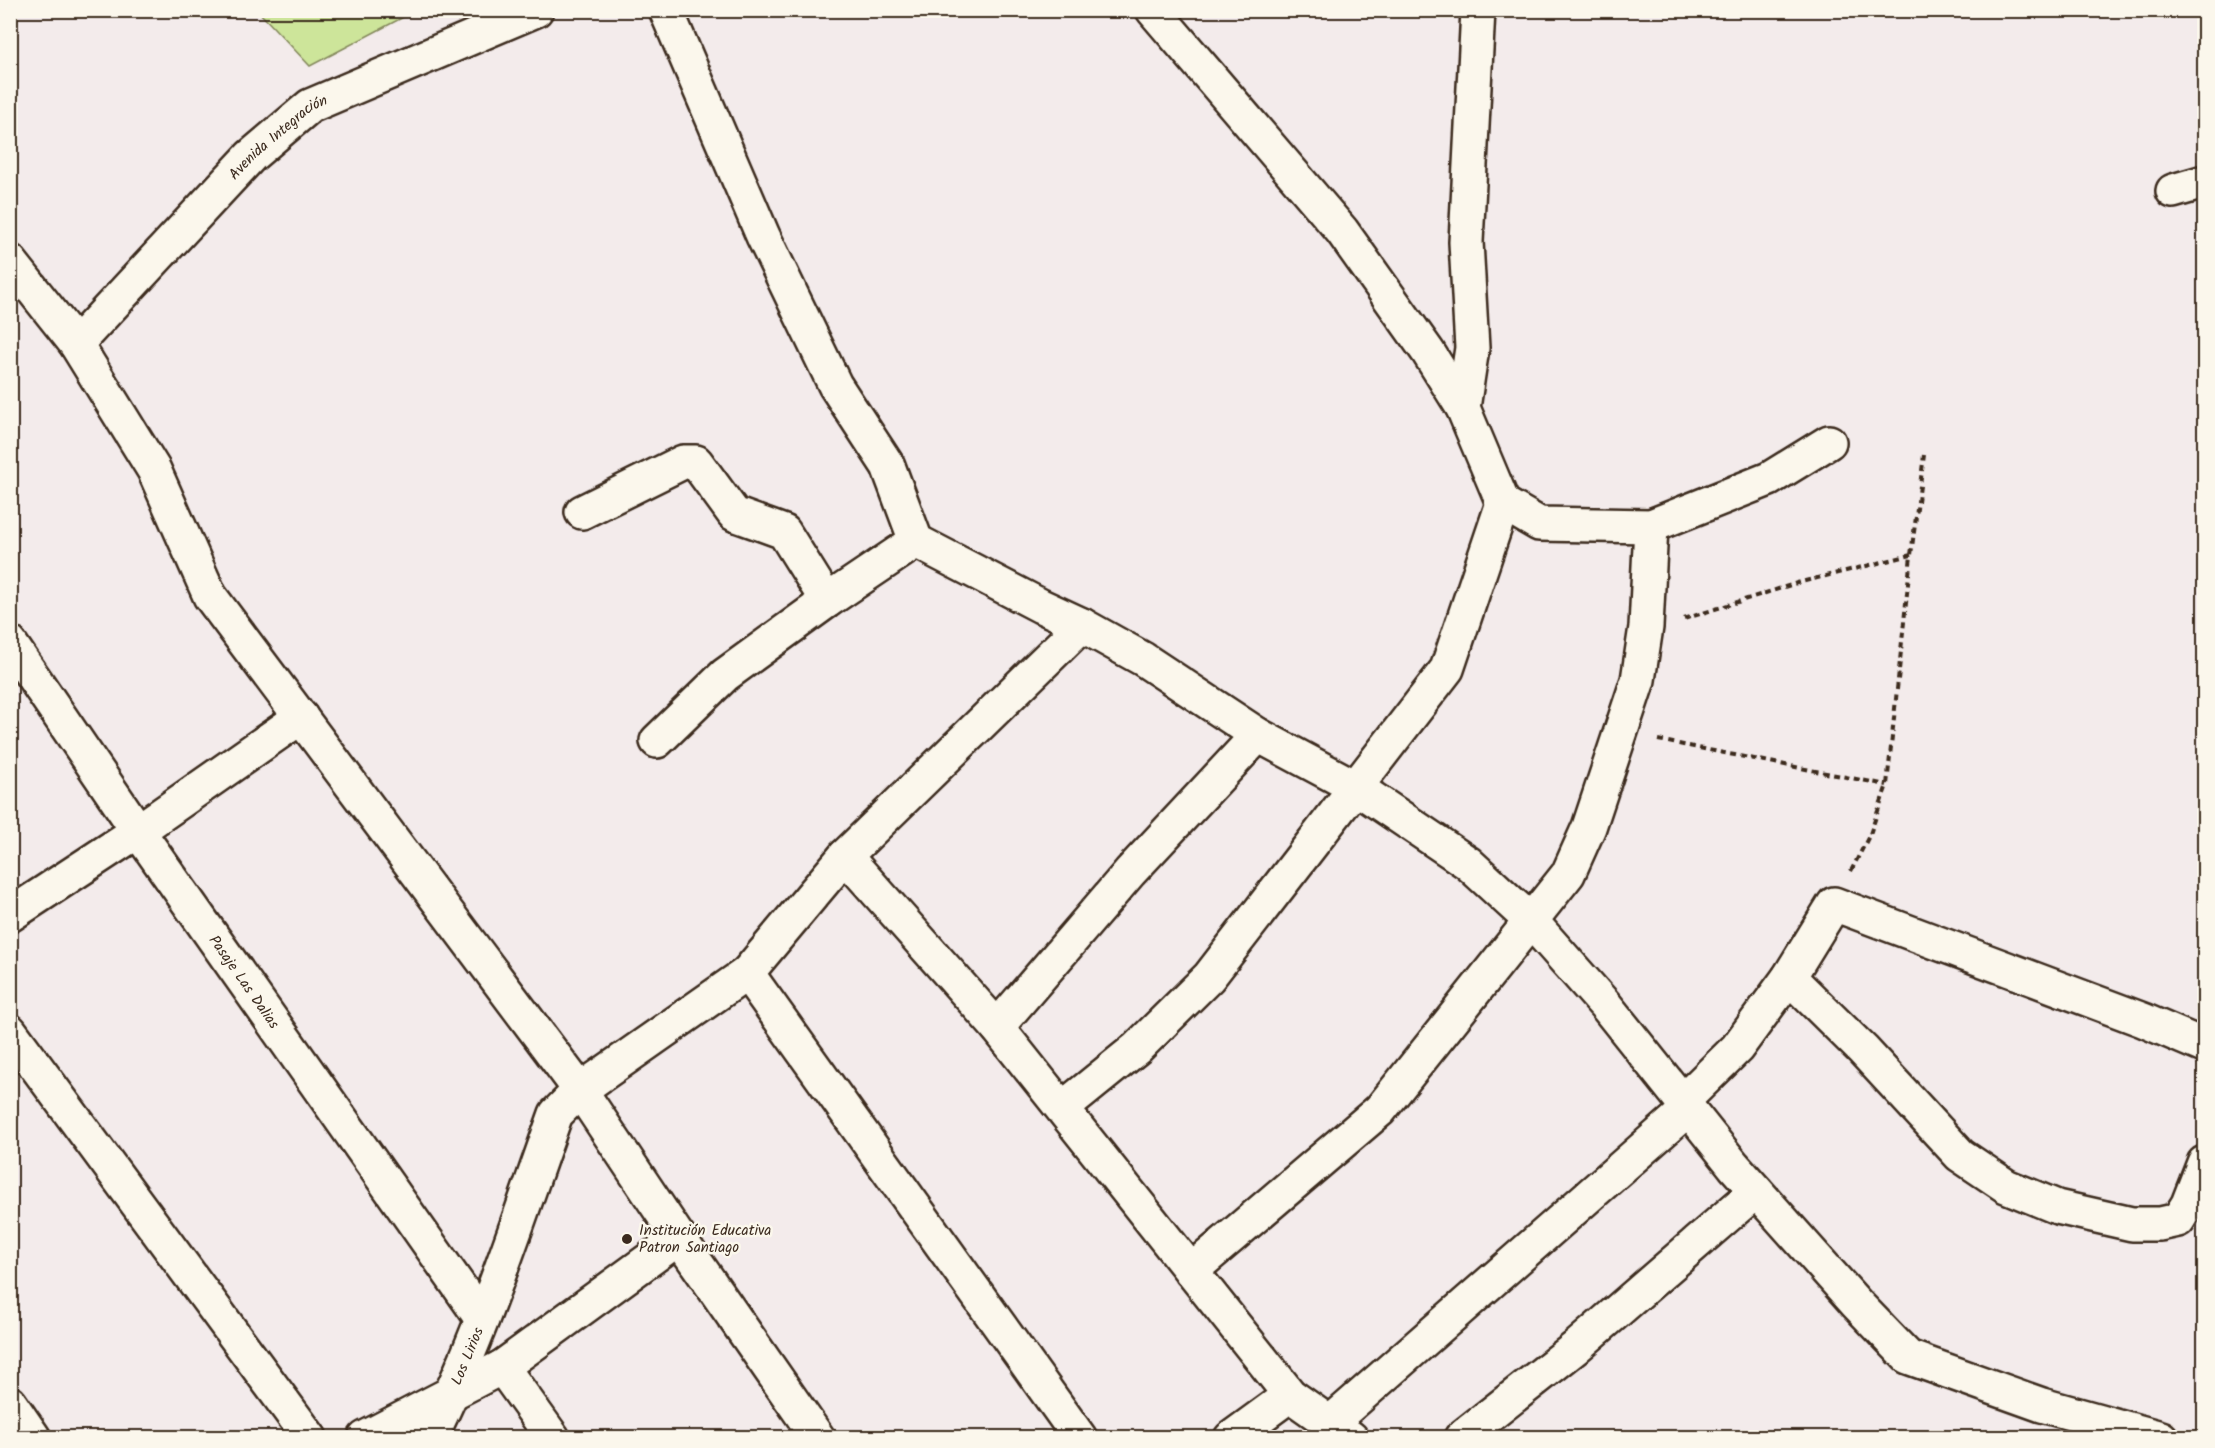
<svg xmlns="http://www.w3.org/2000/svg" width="2215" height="1448" font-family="Kalam,sans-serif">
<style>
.green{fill:#cde59a;stroke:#84885c;stroke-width:1.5}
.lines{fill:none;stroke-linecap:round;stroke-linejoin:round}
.street-casing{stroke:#3b2a1e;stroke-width:38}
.path{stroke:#3b2a1e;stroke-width:4;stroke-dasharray:6 4.5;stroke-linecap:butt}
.street{stroke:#fbf7ec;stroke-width:33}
.poi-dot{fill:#3b2a1e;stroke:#fbf7ec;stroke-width:2}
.labels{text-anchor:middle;stroke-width:5;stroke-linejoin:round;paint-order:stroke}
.street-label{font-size:15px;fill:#3b2a1e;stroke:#fbf7ec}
.poi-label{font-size:15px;fill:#3b2a1e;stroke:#fbf7ec;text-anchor:start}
</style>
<rect width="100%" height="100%" fill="#f3ebeb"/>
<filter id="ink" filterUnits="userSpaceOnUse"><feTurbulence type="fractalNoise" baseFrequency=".0167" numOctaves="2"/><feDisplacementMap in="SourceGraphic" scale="12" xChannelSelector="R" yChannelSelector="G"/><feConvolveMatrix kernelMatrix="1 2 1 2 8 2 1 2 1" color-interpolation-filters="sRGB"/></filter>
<g filter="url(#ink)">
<!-- green -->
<path class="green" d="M258 11H415L310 66Z"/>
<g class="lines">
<!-- street casing -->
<g class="street-casing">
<g id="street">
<path d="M666 10 763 236 835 385 888 466 916 541 1041 606 1082 625 1143 659 1258 735 1357 788 1468 863 1531 921 1607 1007 1734 1166 1856 1303 1908 1357 2042 1405 2161 1438"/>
<path d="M1153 10 1342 231 1428 352 1463 408"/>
<path d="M1478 10 1466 242 1472 348 1463 408 1503 503 1539 524 1651 526 1769 479 1829 442"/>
<path d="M2173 191 2204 182"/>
<path d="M10 261 76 344 154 470 210 596 580 1090 679 1238 818 1438"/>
<path id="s1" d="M76 344 251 156 310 106 536 10"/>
<path d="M582 512 683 462H696L734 514 784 532 827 601"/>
<path id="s2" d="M10 643 138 831 482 1319"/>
<path d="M657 741 725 675 827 601 916 541"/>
<path d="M845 856 997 1027 1290 1395 1351 1438"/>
<path d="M10 915 138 831 301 717"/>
<path d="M747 973 1080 1438"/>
<path d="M1789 977 1863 1050 1960 1155 2006 1186 2057 1207 2132 1224H2160L2178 1220 2188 1204 2204 1163"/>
<path d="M997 1027 1130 872 1258 735"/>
<path d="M10 1031 310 1438"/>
<path d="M1682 1102 1737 1048 1789 977 1834 904 2143 1020 2204 1046"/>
<path d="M1063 1108 1137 1048 1209 977 1447 669 1503 503"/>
<path d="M1191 1271 1380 1110 1568 874 1589 827 1638 680 1646 627 1651 526"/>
<path d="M502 1367 553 1438"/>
<path d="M10 1403 34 1438"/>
<path d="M1330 1423 1688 1109"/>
<path d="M365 1438 502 1367 679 1238"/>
<path id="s3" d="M430 1438C482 1334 517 1223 556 1114L580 1090 747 973 845 856 1082 625"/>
<path d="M1231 1438 1290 1395"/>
<path d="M1461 1438 1575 1348 1756 1191"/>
</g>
</g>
<!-- path -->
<path class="path" d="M1684 619 1797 583 1911 555
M1658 740 1887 785
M1851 871 1870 834 1887 785 1911 555 1924 455"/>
<!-- street -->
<use href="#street" class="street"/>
</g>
</g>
<!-- markers -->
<circle class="poi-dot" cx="627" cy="1239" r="6"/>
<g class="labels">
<!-- street labels -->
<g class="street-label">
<text dy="5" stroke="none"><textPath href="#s1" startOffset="290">Avenida Integración</textPath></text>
<text dy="5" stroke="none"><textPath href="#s2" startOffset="412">Pasaje Las Dalias</textPath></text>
<text dy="5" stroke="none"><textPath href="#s3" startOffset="90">Los Lirios</textPath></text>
</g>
<!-- poi labels -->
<g class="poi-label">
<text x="639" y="1235">Institución Educativa<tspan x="639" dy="17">Patron Santiago</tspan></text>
</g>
</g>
<!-- margin -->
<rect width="2215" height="1448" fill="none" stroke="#fbf7ec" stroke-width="36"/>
<rect x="18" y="18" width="2179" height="1412" fill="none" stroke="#3b2a1e" stroke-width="2" filter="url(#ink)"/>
</svg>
